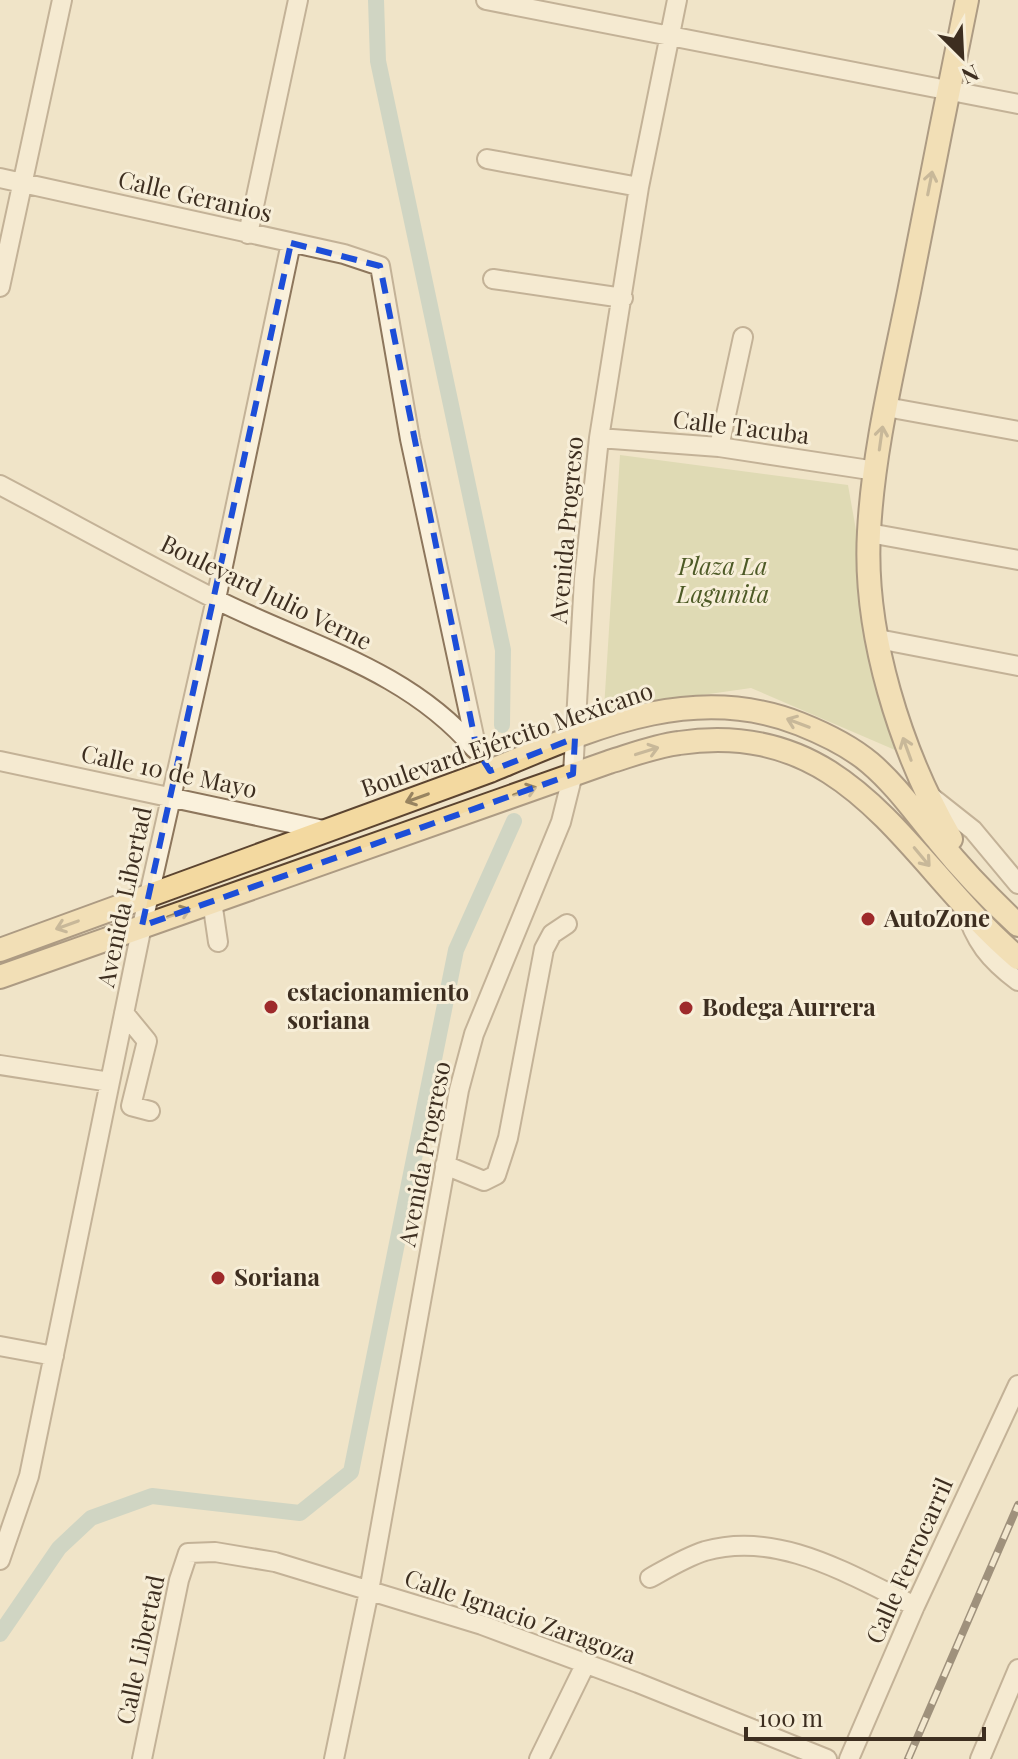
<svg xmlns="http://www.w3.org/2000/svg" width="1018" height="1759" font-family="'Playfair Display',serif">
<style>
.green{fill:#c9cf9b}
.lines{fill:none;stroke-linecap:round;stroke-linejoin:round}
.canal{stroke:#a9c4bc;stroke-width:16}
.minor-casing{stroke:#8d765c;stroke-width:22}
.major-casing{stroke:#5b4430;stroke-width:26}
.minor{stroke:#faf1dc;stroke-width:18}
.major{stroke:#f3d9a0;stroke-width:22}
.rail-casing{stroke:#3d2e20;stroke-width:8}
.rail{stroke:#f7eed8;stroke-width:5;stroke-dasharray:15;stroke-linecap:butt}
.oneway{stroke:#988460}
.marked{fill:none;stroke:#1d4ed8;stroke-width:6;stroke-dasharray:16 10;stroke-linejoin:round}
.poi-dot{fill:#9e2a2b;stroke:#f7eed8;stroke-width:3}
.labels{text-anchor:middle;stroke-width:6;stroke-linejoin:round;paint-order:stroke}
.street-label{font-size:24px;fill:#3d2e20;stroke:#f7eed8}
.park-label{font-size:24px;font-style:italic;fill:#4d5a26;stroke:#f7eed8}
.poi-label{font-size:24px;font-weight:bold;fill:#3d2e20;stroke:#f7eed8;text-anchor:start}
</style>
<rect width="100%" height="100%" fill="#f0e4c8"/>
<!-- green -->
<path class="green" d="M620 455 848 485 895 750 751 688 604 709Z"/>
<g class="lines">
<!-- canal -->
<path class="canal" d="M376 0 378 61 503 650 502 725
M0 1634 59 1548 91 1518 152 1496 300 1513 351 1472 456 950 514 821"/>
<!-- minor casing -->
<g class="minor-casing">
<path id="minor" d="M486 0 1018 104
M487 159 639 187
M0 178 344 254 380 266 410 439 477 750
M248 234 298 0
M493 279 623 298
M0 287 62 0
M886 407 1018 431
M599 438 719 447 876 471
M719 447 743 337
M0 485C72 523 142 562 215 599 306 645 406 668 475 749
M869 533 1018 560
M878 639 1018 666
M0 761 328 831
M930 796 973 830 1018 884
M212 901 218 942
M965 907C974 941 990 960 1018 981
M124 1013 147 1041 131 1106 150 1111
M0 1065 110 1082
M445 1165 484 1181 496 1175 508 1138 544 949 552 934 567 924
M0 1346 54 1356
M0 1560 29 1476 142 926 216 599 291 243
M650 1578C668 1568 686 1557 705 1551 780 1530 851 1576 915 1606
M142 1759 179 1580 188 1553 215 1552 275 1562 482 1625 638 1683 827 1759
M334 1759 369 1591 459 1090 474 1034 561 822 573 774 584 579 599 438 639 187 677 0
M539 1759 586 1663
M849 1759 915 1606 1018 1385
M980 1759 1018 1669"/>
</g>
<!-- major casing -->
<g class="major-casing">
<path id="major" d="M951 839C901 752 863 634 869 532 873 452 893 371 909 292 928 195 947 97 967 0
M0 950 490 771C591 729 692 681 800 724 825 734 850 746 870 763 896 785 916 814 938 840 963 871 989 898 1018 925
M0 977 609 762C632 755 655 746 679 743 853 717 907 864 1018 958"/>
</g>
<!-- minor -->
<use href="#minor" class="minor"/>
<!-- major -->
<use href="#major" class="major"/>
<!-- rail casing -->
<g class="rail-casing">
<path id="rail" d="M908 1759 1018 1505"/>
</g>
<!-- rail -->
<use href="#rail" class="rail"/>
</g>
<!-- one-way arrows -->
<defs><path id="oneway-shaft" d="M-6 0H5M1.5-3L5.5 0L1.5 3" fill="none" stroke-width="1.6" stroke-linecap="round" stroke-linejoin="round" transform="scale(2)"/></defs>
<g class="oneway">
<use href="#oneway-shaft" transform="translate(930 183) rotate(-79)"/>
<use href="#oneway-shaft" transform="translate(881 438) rotate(-82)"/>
<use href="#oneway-shaft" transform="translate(798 723) rotate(-159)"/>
<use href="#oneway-shaft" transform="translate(907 749) rotate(-110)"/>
<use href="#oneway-shaft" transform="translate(647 751) rotate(-17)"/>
<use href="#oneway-shaft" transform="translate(525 791) rotate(-19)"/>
<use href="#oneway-shaft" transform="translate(417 798) rotate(160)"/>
<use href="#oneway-shaft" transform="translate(922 857) rotate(50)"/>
<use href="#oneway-shaft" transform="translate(179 913) rotate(-20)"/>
<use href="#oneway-shaft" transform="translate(67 925) rotate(160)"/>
</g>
<!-- marked area -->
<path d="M0 0H1018V1759H0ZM291 243 380 266 477 750 490 771 575 738 573 774 142 926Z" fill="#f0e4c8" fill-opacity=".55" fill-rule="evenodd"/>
<path class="marked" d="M291 243 380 266 477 750 490 771 575 738 573 774 142 926Z"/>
<!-- markers -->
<g class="poi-dot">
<circle cx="868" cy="919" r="8"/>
<circle cx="271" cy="1007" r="8"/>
<circle cx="686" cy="1008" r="8"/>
<circle cx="218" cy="1278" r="8"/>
</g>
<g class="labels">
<!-- street labels -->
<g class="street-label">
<text transform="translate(195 197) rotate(13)" y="8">Calle Geranios</text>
<text transform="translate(741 428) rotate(7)" y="8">Calle Tacuba</text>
<text transform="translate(567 530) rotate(-85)" y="8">Avenida Progreso</text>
<text transform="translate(266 593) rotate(26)" y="8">Boulevard Julio Verne</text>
<text transform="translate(507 740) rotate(-19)" y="8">Boulevard Ejército Mexicano</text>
<text transform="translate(169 772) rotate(12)" y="8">Calle 10 de Mayo</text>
<text transform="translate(125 897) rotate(-78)" y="8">Avenida Libertad</text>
<text transform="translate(425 1154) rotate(-79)" y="8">Avenida Progreso</text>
<text transform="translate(910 1561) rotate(-66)" y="8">Calle Ferrocarril</text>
<text transform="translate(520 1617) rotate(19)" y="8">Calle Ignacio Zaragoza</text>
<text transform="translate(141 1650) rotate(-78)" y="8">Calle Libertad</text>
</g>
<!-- park labels -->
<g class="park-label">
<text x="723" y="575">Plaza La<tspan x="723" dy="28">Lagunita</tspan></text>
</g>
<!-- poi labels -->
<g class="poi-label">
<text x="884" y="927">AutoZone</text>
<text x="287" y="1001">estacionamiento<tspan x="287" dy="28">soriana</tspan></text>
<text x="702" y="1016">Bodega Aurrera</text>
<text x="234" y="1286">Soriana</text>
</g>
</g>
<!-- north arrow -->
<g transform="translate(962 56) rotate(156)" stroke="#f7eed8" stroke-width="6" paint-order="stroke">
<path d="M0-6L14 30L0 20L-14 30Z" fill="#3d2e20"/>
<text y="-12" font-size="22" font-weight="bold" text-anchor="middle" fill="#3d2e20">N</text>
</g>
<!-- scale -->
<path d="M746 1727v12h238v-12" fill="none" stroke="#3d2e20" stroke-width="4"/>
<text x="758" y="1727" font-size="24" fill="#3d2e20" stroke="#f7eed8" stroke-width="6" paint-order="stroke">100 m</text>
</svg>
